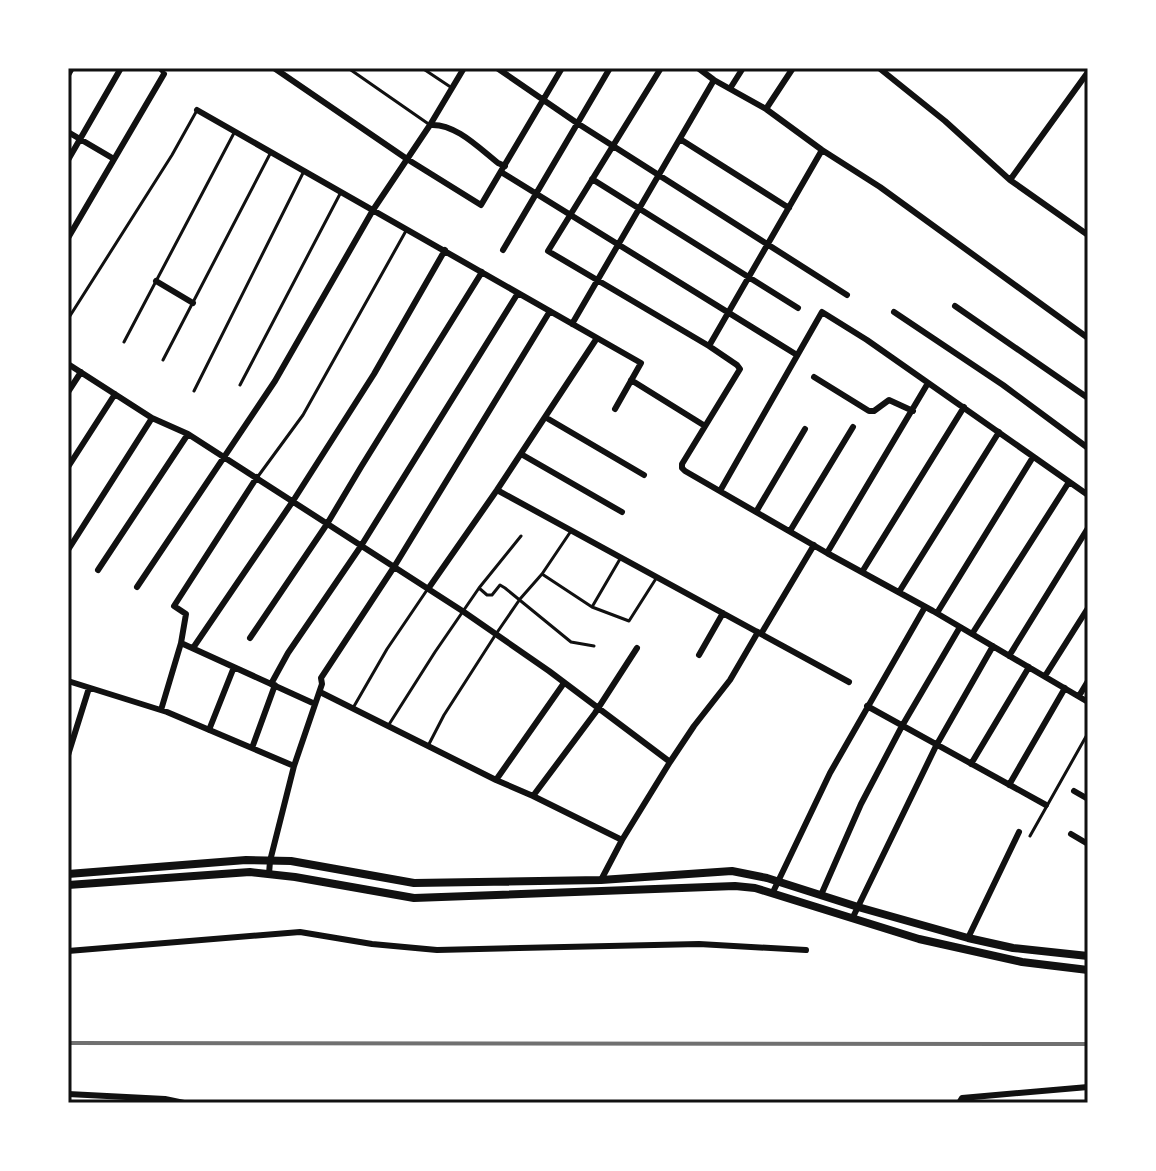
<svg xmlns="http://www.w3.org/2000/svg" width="1156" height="1171" font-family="'PT Sans',sans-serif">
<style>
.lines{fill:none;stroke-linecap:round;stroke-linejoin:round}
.service{stroke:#111;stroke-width:3}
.minor{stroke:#111;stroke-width:6}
.tertiary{stroke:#111;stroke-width:8}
.rail{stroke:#707070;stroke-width:4}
.neatline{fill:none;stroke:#111;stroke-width:3}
</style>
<rect width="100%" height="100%" fill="#fff"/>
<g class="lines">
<!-- service -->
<path class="service" d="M158 68 164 74
M348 68 430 125
M422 68 452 88
M68 319 172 155 196 112
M124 342 234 133
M163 360 271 152
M240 385 341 192
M194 391 303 173
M259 475 303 415 407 229
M542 574 592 607 620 559
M479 588 487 595H492L500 585 505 588 571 642 594 646
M592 607 629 621 657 577
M353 708 387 649 427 590
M388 726 435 652 479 588 521 536
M428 746 444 715 496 634 520 599 542 574 571 531
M1030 836 1088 733"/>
<!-- minor -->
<path class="minor" d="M274 68 407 159 481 205 562 68
M497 68 577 123 847 295
M661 68 548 251 709 346 737 365 740 369 682 464V468L685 471 827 553 933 611 1088 702
M698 68 714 80 766 109 822 150 880 187 1088 338
M879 68 945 121 1010 180 1088 235
M68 75 72 68
M731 87 743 68
M766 109 793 68
M197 110 641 363 615 409
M430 125C455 123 479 148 498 163L505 166
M68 132 114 159
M680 139 789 208
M68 160 121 68
M501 172 797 355
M592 179 798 308
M1010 180 1088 72
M68 238 164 74
M503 250 610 68
M156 281 193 303
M955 306 1088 398
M894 312 1003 385 1088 448
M572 324 714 80
M709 346 822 150
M68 364 152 418 188 434 464 612 549 671 670 762 622 840 601 880
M814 377 869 411H874L889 400 913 411
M631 380 705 426
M68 392 81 372
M545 417 644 475
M521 454 622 512
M68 467 115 394
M497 490 849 682
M720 491 822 312 867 340 1088 495
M756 512 805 429
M790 531 853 427
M68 550 152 418
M827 553 928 383
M98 570 188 434
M862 572 964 407
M137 587 275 381 373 210 430 125 464 68
M428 589 497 490 597 338
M899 592 999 432
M937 613 1033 457
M761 634 814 545
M972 634 1069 482
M250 638 327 524 361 467 482 272
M181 643 186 614 174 606 257 477
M193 648 293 501 374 374 445 250
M699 655 723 613
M1009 656 1088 528
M1045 676 1088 608
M68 681 167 712 294 766
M271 684 288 653 361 546 518 293
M320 692 496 780 533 796 622 840
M1079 696 1088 681
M867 706 1046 805
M161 710 181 643 315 704
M209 730 234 667
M252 748 275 685
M68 755 89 688
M670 762 694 726 730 680 758 632
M971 764 1029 667
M496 780 564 683
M1009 785 1065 688
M1074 791 1088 799
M533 796 595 713 637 648
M1071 834 1088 844
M269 874 270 861 294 766 322 684 321 678 394 567 550 311
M773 892 830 773 925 607
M821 895 861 804 902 726 960 627
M853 917 936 746 993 646
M968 938 1019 832
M68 951 300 932 372 944 437 950 699 944 806 950
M68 1094 165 1099 184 1103
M959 1103 962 1098 1088 1087"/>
<!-- tertiary -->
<path class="tertiary" d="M68 874 246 860 291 861 414 883 601 880 732 871 767 878 858 907 968 938 1013 948 1088 956
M68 885 250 872 295 877 414 898 735 886 755 888 919 939 1022 962 1088 970"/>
<!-- rail -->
<path class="rail" d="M68 1043 1088 1044"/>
</g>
<!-- border -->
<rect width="1156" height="1171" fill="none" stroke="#ffffff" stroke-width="140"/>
<rect x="70" y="70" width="1016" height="1031" class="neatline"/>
</svg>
